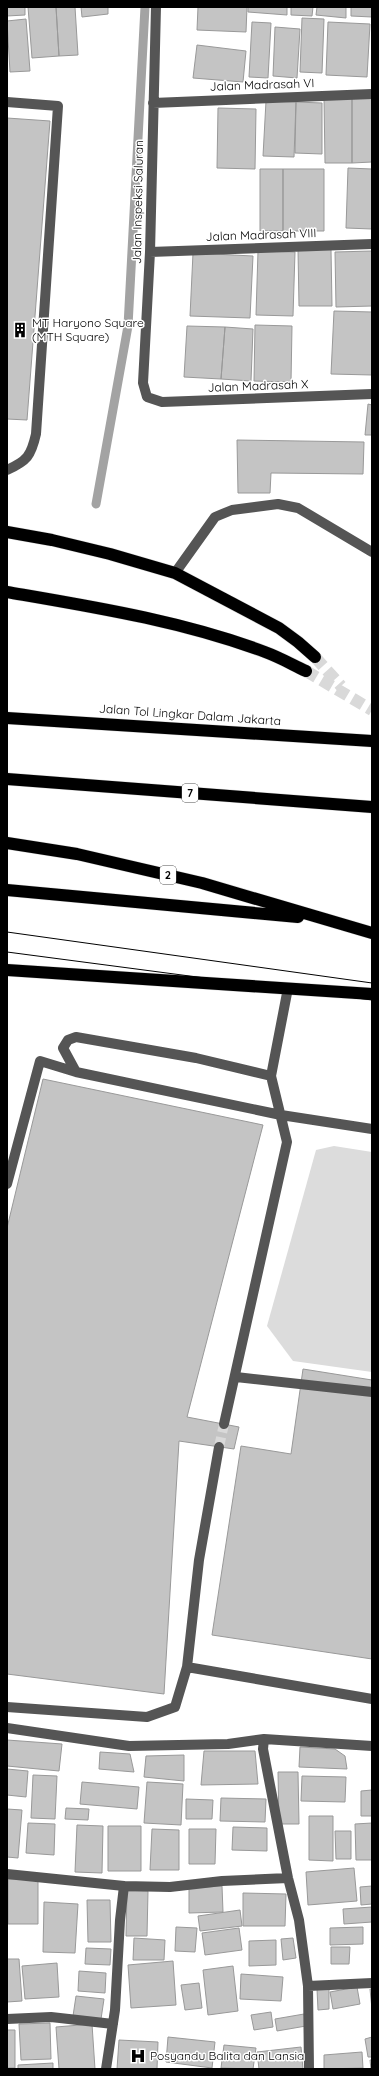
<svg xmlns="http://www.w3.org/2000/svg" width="379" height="2076" font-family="Quicksand,sans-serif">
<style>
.green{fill:#dcdcdc}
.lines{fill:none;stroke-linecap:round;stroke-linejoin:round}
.stream{stroke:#a3a3a3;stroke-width:9}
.building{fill:#c4c4c4;stroke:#999}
.minor-tunnel{stroke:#d9d9d9;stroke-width:10;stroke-dasharray:10 5;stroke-linecap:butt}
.highway-tunnel{stroke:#d9d9d9;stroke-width:12;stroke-dasharray:12 6;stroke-linecap:butt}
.highway-casing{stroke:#dbdbdb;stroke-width:13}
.minor{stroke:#555;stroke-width:10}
.highway{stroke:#000;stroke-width:12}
.tram{stroke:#000;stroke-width:1}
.labels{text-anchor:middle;stroke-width:3;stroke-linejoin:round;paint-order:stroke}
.shield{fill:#fff;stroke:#4c4c4c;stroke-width:1}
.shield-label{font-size:11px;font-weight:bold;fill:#000}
.street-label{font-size:12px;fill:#000;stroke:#fff}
.poi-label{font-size:12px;fill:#000;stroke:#fff;text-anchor:start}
</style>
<rect width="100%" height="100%" fill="#fff"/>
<!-- green -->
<path class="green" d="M334 1146 372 1152V1372L293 1361 267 1326 316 1150Z"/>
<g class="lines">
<!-- stream -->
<path class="stream" d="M96 504 128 326 145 7"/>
</g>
<!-- building -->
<path class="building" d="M7 7H25V15L7 16Z
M28 7H56L59 56 32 58Z
M56 7H75L78 55 59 56Z
M81 7H108V14L82 17Z
M198 7H247L246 32 197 30Z
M248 7H287V15L248 12Z
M291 7H313L312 16 291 15Z
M317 7H346V18L316 15Z
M351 7H372V17L351 16Z
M302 18 324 19 322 73 300 72Z
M26 19 30 71 10 72 7 21Z
M252 22 271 23 268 78 249 77Z
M328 22 370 24 367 77 326 75Z
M275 27 300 29 297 78 273 76Z
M197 45 246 51 243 82 193 78Z
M324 98H352V163H325Z
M352 98H372V162L352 163Z
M266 101 296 102 294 157 263 156Z
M296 102 322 103V154L295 153Z
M218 108 256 109 255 169 217 168Z
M7 118 50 121 27 420 7 419Z
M348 168 372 169V229L346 228Z
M260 169H283V231H260Z
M283 169H324V231H283Z
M331 249 332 306H299L298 250Z
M258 251 295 252 293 316 256 315Z
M372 251V306L336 307 335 252Z
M193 253 253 256 250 318 190 316Z
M334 311 372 312V375L331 374Z
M255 325 292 326 291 382 254 381Z
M187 326 225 327 221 379 184 377Z
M225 327 253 329 251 381 221 379Z
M368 404 372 405V435H365Z
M237 440 364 442 363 474 271 473 270 493H238Z
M43 1079 263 1125 187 1417 239 1427 234 1449 179 1441 164 1694 7 1674V1228Z
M303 1369 372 1380V1659L212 1635 241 1446 291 1454Z
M7 1740 62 1744 59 1771 7 1766Z
M300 1747 335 1749 345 1756 347 1769 299 1767Z
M204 1751H255L258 1784 201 1785Z
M100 1752 130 1754 134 1772 99 1769Z
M184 1755V1781L144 1777 146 1756Z
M7 1769 28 1771 26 1797 7 1795Z
M278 1772H298L299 1824H279Z
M33 1775 57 1776 55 1819 31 1818Z
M302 1776 346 1777 345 1802 301 1801Z
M82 1782 139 1787 137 1809 80 1804Z
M147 1782 183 1784 181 1825 144 1823Z
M372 1790V1816H361V1791Z
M221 1798 266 1799 265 1822 220 1821Z
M186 1799 213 1800 212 1819H186Z
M66 1808 89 1809 88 1820 65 1819Z
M7 1809 22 1810 18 1858 7 1857Z
M309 1816H333V1861L309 1860Z
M28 1823 55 1824 54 1855 26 1853Z
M372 1823V1860H356L355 1824Z
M77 1825 103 1826 102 1873 75 1872Z
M108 1826H141V1871H108Z
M233 1827 267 1828V1851L232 1850Z
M152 1829 179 1830V1870H150Z
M189 1829H216L215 1864H189Z
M335 1831H351V1859H336Z
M354 1868 357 1901 308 1905 306 1872Z
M8 1879H38V1924H8Z
M222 1886 223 1912 189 1913V1888Z
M372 1886V1904L361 1905 360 1887Z
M127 1891H148L147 1936H126Z
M243 1893 286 1894 285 1926H243Z
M87 1900H110L111 1942H88Z
M44 1902 78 1904 75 1953 43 1952Z
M372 1907V1922L344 1924 343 1909Z
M240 1910 242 1926 200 1931 198 1916Z
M176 1927 197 1928 195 1952 175 1951Z
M363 1927V1944L330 1945V1928Z
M239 1928 242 1950 205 1955 202 1933Z
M134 1938 165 1940 164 1960H133Z
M293 1938 296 1958 283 1960 281 1939Z
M276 1940V1965L249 1966V1941Z
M331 1947H350L349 1964H331Z
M86 1948 111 1949 110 1965 85 1964Z
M7 1959H19L22 2001 7 2002Z
M173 1961 176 2005 131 2008 128 1965Z
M57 1963 59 1997 25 1999 22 1966Z
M233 1966 238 2011 208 2015 203 1970Z
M79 1971 106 1973 105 1993 78 1991Z
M241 1974 283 1977 281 2001 240 1999Z
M199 1983 202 2008 185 2010 181 1985Z
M357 1987 360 2004 333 2009 330 1992Z
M317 1989H329V2009L318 2010Z
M370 1989H372V2009Z
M76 1996 104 1999 101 2019 73 2016Z
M271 2012 273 2027 254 2030 251 2015Z
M304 2014 306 2026 277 2031 275 2019Z
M50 2023 51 2059 21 2060 19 2024Z
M92 2024 95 2069H59L56 2027Z
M7 2030H15V2068H7Z
M168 2037 215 2042 212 2068 166 2062Z
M372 2037V2057H368L365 2039Z
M119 2040 158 2042 157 2069H117Z
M224 2045 256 2048 253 2069 221 2068Z
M301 2047 303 2069H259L257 2052Z
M362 2052 363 2068 324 2069V2055Z
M370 2060H372V2069H371Z
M53 2063V2069H18V2065Z"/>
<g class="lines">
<!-- minor-tunnel -->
<path class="minor-tunnel" d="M219 1447 224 1424"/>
<!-- highway-tunnel -->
<path class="highway-tunnel" d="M315 657 341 686
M306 671 372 710"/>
<!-- highway casing -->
<g class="highway-casing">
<path id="highway" d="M7 532 52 540 110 554 175 573 279 628 298 642 315 657
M7 592C94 607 182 621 265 652 279 657 293 665 306 671
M7 718 372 741
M7 779 372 807
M7 843 77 854 202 883 372 933
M7 890 298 917
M7 970 372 994"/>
</g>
<!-- minor -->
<path class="minor" d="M156 7 150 252 143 383 147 397 162 402 372 394
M7 102 58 106 36 434C31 456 27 461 7 470
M153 103 372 94
M150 252 372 244
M175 573 215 517 232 510 278 504 298 508 372 552
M76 1072 63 1048 68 1040 76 1037 196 1058 271 1076
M7 1184 40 1061 76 1072 281 1115 372 1129
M236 1377 372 1392
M224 1424 287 1142 271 1076 288 988
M187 1667 372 1699
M7 1707 147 1717 175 1707 187 1667 199 1560 219 1447
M7 1728 129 1746 228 1744 264 1739
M7 1874 124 1886 170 1887 222 1881 288 1878
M308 1986 372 1983
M7 2019 51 2017 113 2024
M106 2069 115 2010 120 1920 124 1886
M309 2069 308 1986 299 1920 288 1878 263 1749 264 1739 372 1746"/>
<!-- highway -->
<use href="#highway" class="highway"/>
<!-- tram -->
<path class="tram" d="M7 932 372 983
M7 952 372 1000"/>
</g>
<!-- icons -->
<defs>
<g id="building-bare" transform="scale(1.2)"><path d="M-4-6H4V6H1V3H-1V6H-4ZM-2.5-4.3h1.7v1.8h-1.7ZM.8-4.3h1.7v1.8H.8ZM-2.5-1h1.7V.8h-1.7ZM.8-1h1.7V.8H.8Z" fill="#000" stroke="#fff" stroke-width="2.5" paint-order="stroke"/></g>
<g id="hospital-bare" transform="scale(1.2)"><path d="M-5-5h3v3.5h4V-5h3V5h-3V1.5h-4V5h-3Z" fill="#000" stroke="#fff" stroke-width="2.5" paint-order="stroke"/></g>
</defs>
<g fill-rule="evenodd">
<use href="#building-bare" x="20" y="330"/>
<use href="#hospital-bare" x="138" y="2056"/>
</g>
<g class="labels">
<!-- shield labels -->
<g class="shield">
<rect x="182" y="784" width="16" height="18" rx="3"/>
<rect x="160" y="866" width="16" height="18" rx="3"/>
</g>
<g class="shield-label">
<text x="190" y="797">7</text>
<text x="168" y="879">2</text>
</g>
<!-- street labels -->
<g class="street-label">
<text transform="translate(262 85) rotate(-2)" y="4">Jalan Madrasah VI</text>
<text transform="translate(138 202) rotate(-89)" y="4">Jalan Inspeksi Saluran</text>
<text transform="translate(261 235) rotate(-2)" y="4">Jalan Madrasah VIII</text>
<text transform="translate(258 386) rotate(-2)" y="4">Jalan Madrasah X</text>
<text transform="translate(190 715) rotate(4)" y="4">Jalan Tol Lingkar Dalam Jakarta</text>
</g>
<!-- poi labels -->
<g class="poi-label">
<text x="32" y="327">MT Haryono Square<tspan x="32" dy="14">(MTH Square)</tspan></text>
<text x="150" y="2060">Posyandu Balita dan Lansia</text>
</g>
</g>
<!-- border -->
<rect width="379" height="2076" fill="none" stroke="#000000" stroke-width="16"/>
</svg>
